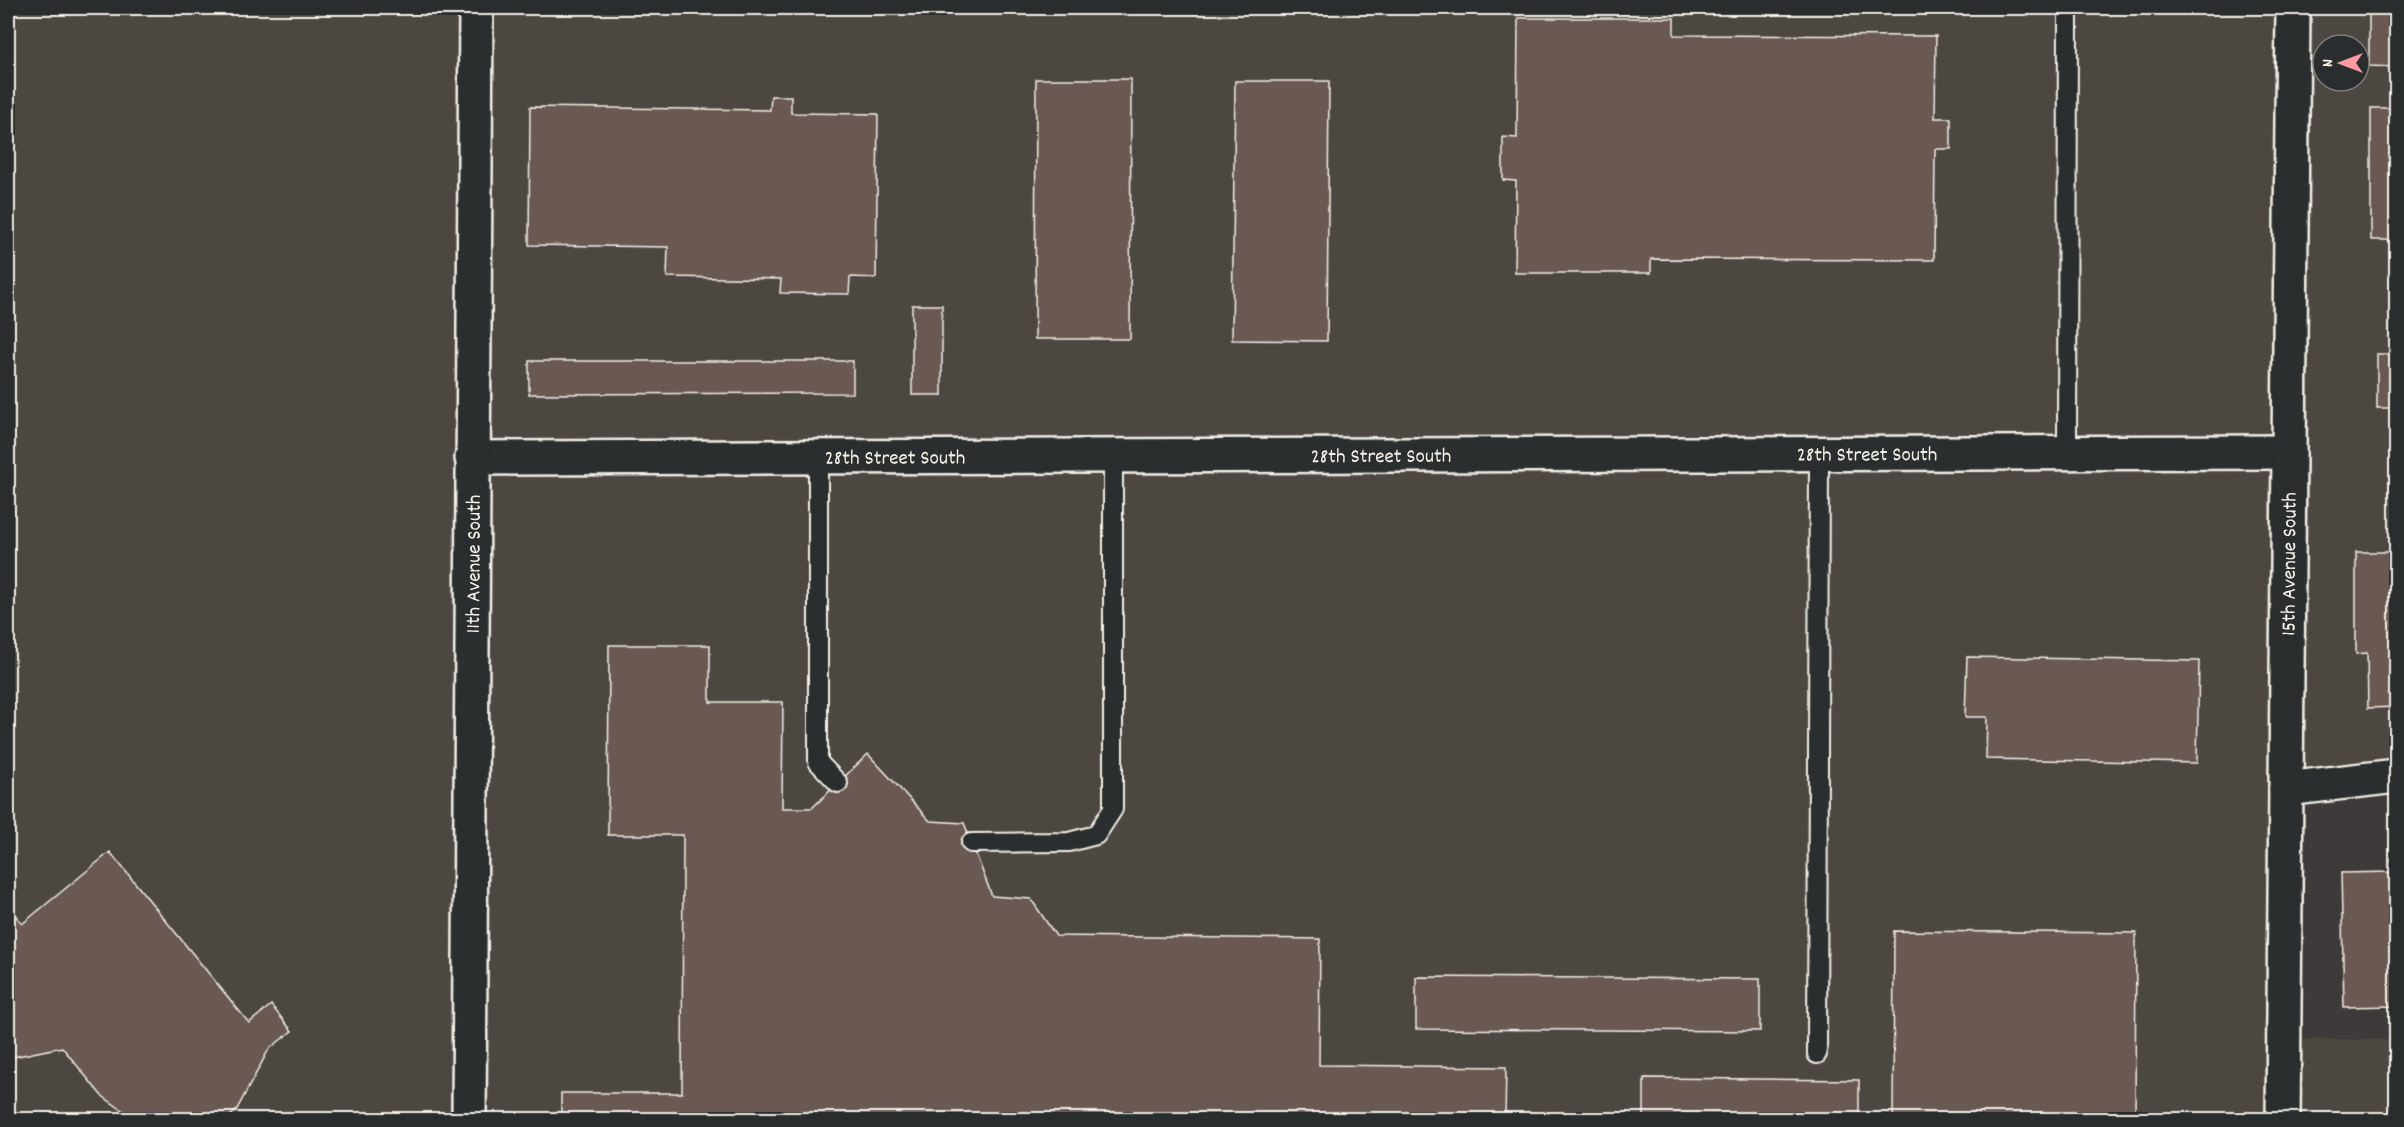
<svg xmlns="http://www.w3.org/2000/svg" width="2404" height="1127" font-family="Dekko,sans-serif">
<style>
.built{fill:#4d4643;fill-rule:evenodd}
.building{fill:#6a5952;stroke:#f4f1e8;stroke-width:1.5}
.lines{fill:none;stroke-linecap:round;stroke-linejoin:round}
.lane-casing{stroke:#f4f1e8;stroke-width:22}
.street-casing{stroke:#f4f1e8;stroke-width:38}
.lane{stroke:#2a2d2e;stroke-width:18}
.street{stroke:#2a2d2e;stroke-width:33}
.labels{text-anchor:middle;stroke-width:5;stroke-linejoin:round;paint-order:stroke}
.street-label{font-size:21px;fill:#f4f1e8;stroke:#2a2d2e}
</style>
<rect width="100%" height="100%" fill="#3d3a39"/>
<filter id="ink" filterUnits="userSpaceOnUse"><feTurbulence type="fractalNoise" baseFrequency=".0167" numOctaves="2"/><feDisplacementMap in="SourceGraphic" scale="12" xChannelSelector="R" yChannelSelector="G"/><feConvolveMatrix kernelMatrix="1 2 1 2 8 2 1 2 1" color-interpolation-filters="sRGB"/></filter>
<g filter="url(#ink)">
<!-- built -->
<path class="built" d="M8 8H2396V776L2286 789 2284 1039 2396 1040V1119H8ZM2323 45H2359V81H2323Z"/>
<!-- building -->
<path class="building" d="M2369 8H2396V67L2369 66Z
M1518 18H1674V35L1936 36 1935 118H1951V149H1935L1934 260 1651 259V273H1515L1516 181 1503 180V137L1517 138Z
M1036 79H1131L1130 339H1035Z
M1235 81H1329L1327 341 1232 340Z
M771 96H791V113L878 114 876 278 850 277 849 294 780 293 781 279 667 277 668 247 529 245 530 107 770 110Z
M2371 108H2396V240H2371Z
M912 305H942V395H912Z
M2377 354H2396V408H2377Z
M529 361H853V393L529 394Z
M2356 552H2396V707L2368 708 2367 653 2356 654Z
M609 645H710V702H783L782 808H812L868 754 930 821 964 823 992 896 1031 899 1056 936 1320 939 1319 1065 1506 1067 1505 1120H561V1093H682L683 835H608Z
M1967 657 2199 661 2197 763 1986 759 1987 717H1965Z
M110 852 249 1023 271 1005 292 1031 269 1049 236 1111 225 1120H136L101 1095 62 1047 8 1058V910L10 908 22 924Z
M2391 858H2396V1006L2344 1007 2341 873 2392 872Z
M1894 931 2136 933 2135 1120H1893Z
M1416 977 1760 979V1031L1416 1029Z
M1644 1078 1859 1080V1120H1644Z"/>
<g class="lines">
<!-- lane casing -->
<g class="lane-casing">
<path id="lane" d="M2067 453 2068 8
M818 457V762L838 783
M971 843 1069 842 1096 835 1113 809V456
M1817 1054 1819 454"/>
</g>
<!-- street casing -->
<g class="street-casing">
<g id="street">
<path id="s1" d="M472 458 2289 452"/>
<path d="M2286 789 2396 776"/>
<path id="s2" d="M469 1120 476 8"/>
<path id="s3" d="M2283 1120 2293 8"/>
</g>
</g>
<!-- lane -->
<use href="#lane" class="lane"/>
<!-- street -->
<use href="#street" class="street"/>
</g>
</g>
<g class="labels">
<!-- street labels -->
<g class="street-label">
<text dy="7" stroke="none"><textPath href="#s1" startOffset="1395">28th Street South</textPath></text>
<text dy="7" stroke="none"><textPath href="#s1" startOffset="909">28th Street South</textPath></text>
<text dy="7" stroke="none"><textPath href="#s1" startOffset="423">28th Street South</textPath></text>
<text dy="7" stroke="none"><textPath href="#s2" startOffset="556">11th Avenue South</textPath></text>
<text dy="7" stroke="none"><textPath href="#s3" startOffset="556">15th Avenue South</textPath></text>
</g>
</g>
<!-- margin -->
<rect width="2404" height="1127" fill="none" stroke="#2a2d2e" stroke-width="30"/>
<rect x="15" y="15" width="2374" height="1097" fill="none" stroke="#f4f1e8" stroke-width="2" filter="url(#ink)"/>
<!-- north arrow -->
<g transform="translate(2341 63) rotate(270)"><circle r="28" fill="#2a2d2e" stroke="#7b7b78" stroke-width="1.5"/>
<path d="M0-4.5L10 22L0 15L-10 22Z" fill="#ff9aa2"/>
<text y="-9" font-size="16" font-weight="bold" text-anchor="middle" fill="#f4f1e8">N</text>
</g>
</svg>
